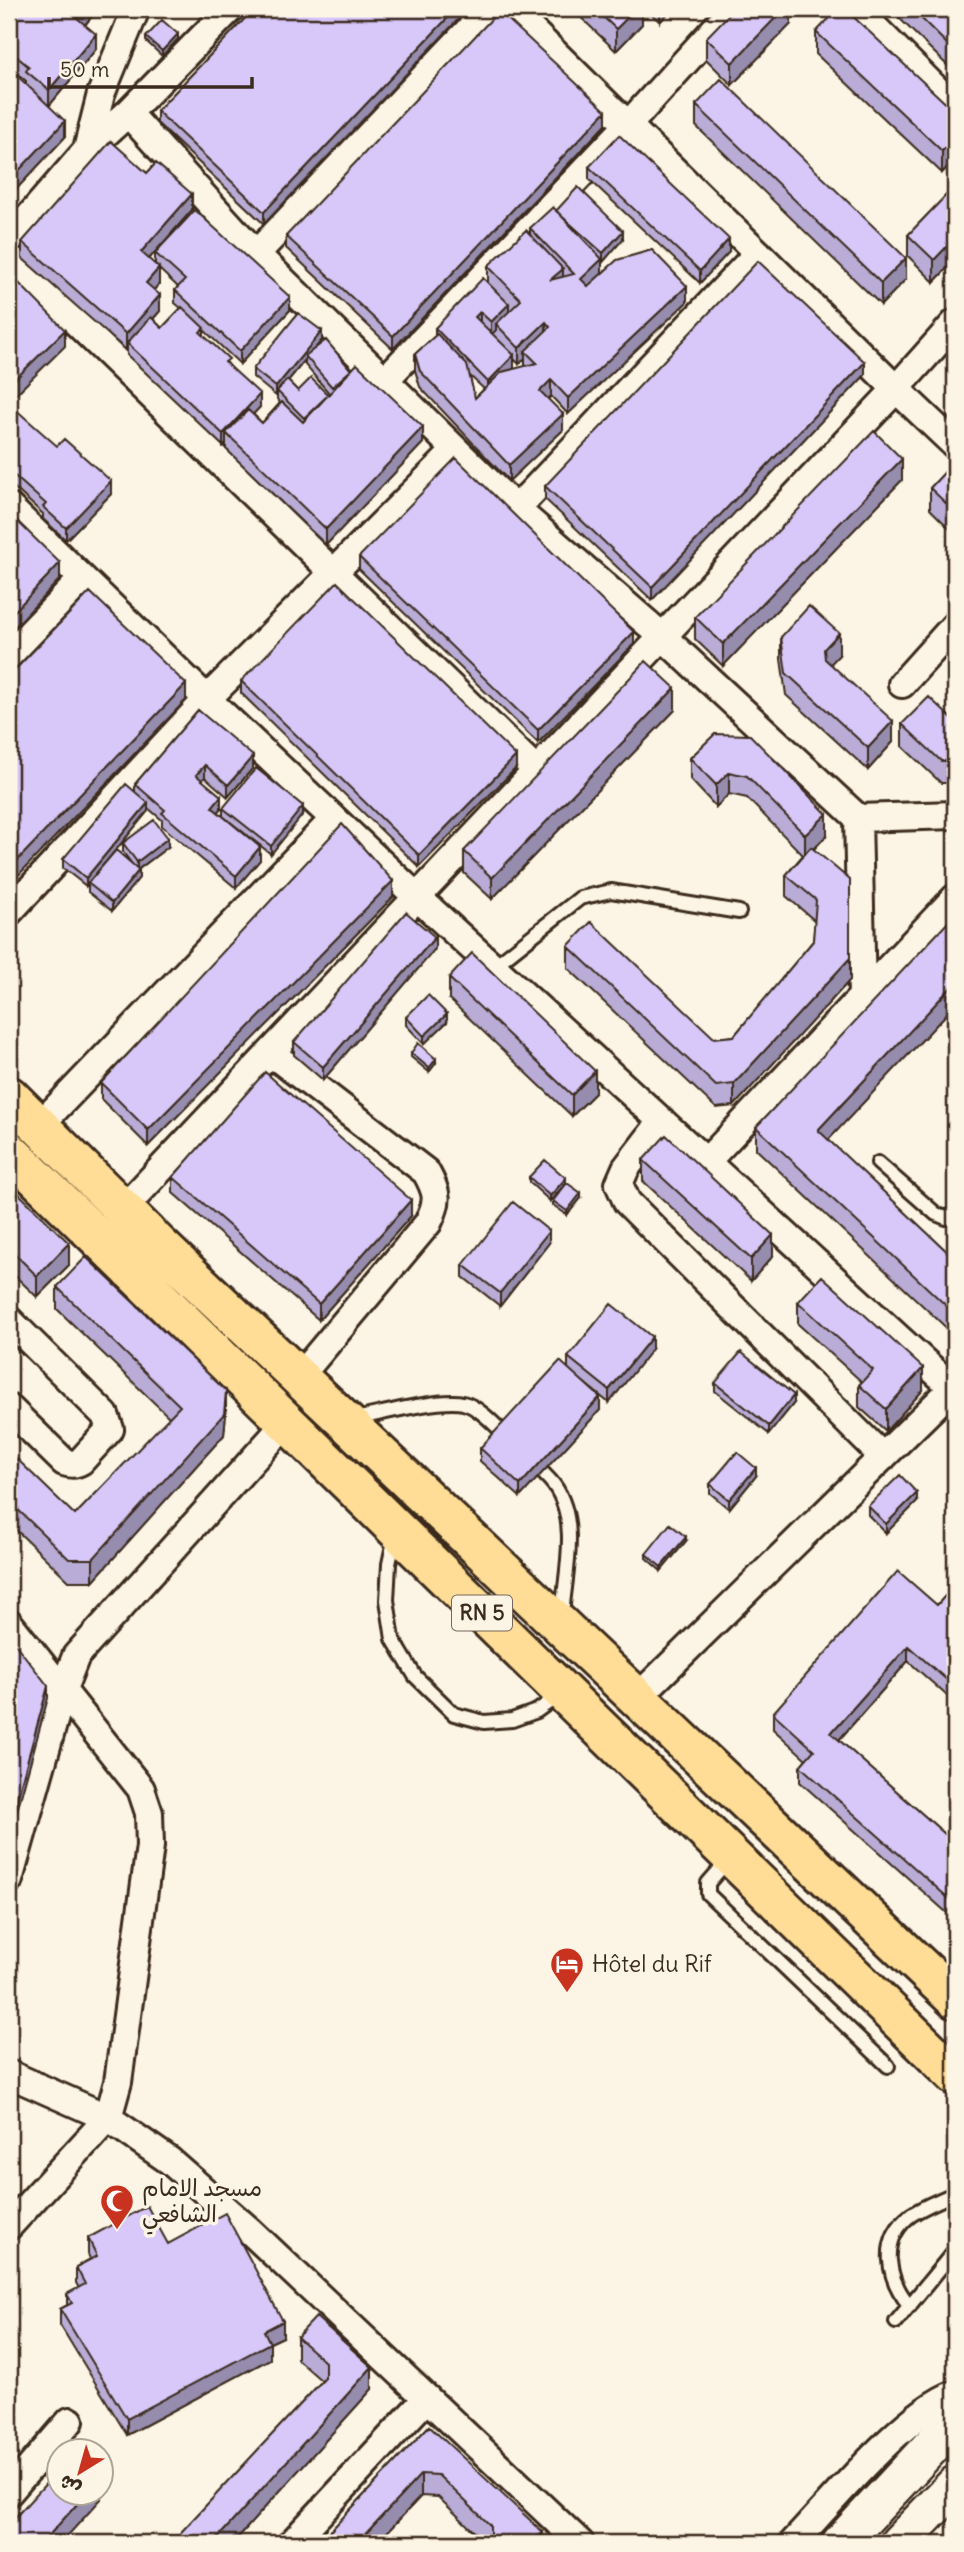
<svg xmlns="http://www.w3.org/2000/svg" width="964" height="2552" font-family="Delius,'Playpen Sans Arabic',sans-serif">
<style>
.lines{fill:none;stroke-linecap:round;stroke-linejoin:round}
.lane-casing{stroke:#3b2a1e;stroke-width:18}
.street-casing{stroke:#3b2a1e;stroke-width:32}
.secondary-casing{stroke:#3b2a1e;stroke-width:42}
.primary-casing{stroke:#3b2a1e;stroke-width:44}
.lane{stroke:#fcf5e5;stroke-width:12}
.street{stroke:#fcf5e5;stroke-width:26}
.secondary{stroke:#fcf5e5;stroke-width:37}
.primary{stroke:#ffdd96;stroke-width:38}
.wall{fill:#b9acd6;stroke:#3b2a1e;stroke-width:2;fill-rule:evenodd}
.shaded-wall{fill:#968cae;stroke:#3b2a1e;stroke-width:2}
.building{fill:#d7c8f9;stroke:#3b2a1e;stroke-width:2}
.labels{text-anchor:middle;stroke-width:7;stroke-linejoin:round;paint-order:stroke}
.shield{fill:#fcf5e5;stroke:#75675a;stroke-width:2}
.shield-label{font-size:21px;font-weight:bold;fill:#3b2a1e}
.poi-label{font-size:23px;fill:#3b2a1e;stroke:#fcf5e5;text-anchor:start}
</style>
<rect width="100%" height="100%" fill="#fcf5e5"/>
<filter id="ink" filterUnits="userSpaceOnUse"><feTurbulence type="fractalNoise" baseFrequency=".0143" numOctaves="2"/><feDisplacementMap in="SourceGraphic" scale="14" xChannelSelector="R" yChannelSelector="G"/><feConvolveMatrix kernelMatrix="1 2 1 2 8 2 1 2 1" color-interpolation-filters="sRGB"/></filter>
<g filter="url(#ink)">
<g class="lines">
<!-- lane casing -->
<g class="lane-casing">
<path id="lane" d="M493 967 580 898 611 891 739 912
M878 1163 936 1214 946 1218 955 1214
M355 1419C379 1414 441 1398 463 1403 479 1406 499 1429 510 1440
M530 1461C538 1468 547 1476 554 1485 580 1521 565 1574 562 1615
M395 1536 389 1564 387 1600 393 1639 415 1676 454 1714 484 1722 512 1720 537 1711 559 1695
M729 1859 708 1883V1894L888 2066
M910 2306C887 2279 879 2239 911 2215 924 2206 941 2200 955 2193
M896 2322 955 2250"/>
</g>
<!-- street casing -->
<g class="street-casing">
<path id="street" d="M510 9 896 389 955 445
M856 9 955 108
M128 113 256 254 516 509 662 636 858 818
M87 150 101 94 136 9
M9 240 87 150 128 113 230 9
M256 254 489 9
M9 257 536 770
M385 380 628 125 733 9
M9 507 207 699 417 897 953 1388
M516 509 758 253
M9 655 82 579
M902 684 955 625
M9 912 207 699 456 450
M862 997 858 818 955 815
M271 1053 426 1172C438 1194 439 1200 428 1223L299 1377
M662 1121 626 1168 619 1184 627 1202 883 1457
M39 1126 334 819
M706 1162 955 898
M123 1209 896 389 955 323
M9 1320 105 1415 110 1429 81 1461C74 1465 71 1464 64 1462L9 1408
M9 1623 141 1789 149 1813 150 1846 118 2082 108 2118 9 2226
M637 1698 955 1386
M9 1880 63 1689 76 1656 287 1422
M9 2074 108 2118 170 2161 249 2230 580 2543
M9 2492 70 2421
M292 2543 427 2398
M793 2543C831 2503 905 2412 955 2394"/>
</g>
<!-- secondary casing -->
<g class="secondary-casing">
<path id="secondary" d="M841 2543 955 2421
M899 2543 955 2485"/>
</g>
<!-- primary casing -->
<g class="primary-casing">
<path id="primary" d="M9 1096 158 1244 955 1999
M9 1151 955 2075"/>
</g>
<!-- lane -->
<use href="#lane" class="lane"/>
<!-- street -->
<use href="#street" class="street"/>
<!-- secondary -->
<use href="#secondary" class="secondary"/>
<!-- primary -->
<use href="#primary" class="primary"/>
</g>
<!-- wall -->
<path class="wall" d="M9 9H98L85 25 96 49 49 106 65 137 9 197V68L26 85V81L9 66Z
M254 9H468L264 224 157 123V111Z
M572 9H642V24L616 51Z
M646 9H672L660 22Z
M791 9V24L732 85 706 59V38Z
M890 9H955V73Z
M816 32 955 112V159L942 173 816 54Z
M146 37 178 39 162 56 146 41Z
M696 105 906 279 881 305 696 126Z
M606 124 393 349 286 248V236Z
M589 167 729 252 700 283 589 179Z
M955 186V260L934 282 908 256V235Z
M192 210 149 259 155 265V253L290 310 240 364 204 330V336L229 365 260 407 253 414 262 423 280 403 277 399V395L276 396 253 377V369L322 340 313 350 351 370 423 443 326 545 226 449V443L223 446 127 355V348L126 350 22 258V242ZM159 269 178 287 175 290V303L181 308 162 328 153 319 160 311 154 290 159 284ZM305 360V365L329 393 328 395 298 391 288 381Z
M556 211 623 239 603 262 602 261V273L687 302 568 414 551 396 548 399 563 430 509 481 420 387 415 370V354L435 336V328L488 282V266L530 235V228ZM525 358V367L512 370 514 368V359L519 364ZM469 375 484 389 475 398Z
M955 352V377L954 376V354Z
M865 375 652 600 545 499V486Z
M9 414 111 494 66 540 43 519V514L9 483Z
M955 461V534L930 509V488Z
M902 480 723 666 695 639V617Z
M359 557 634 644 538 743 359 569Z
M781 637 839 655 830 663 893 742 868 770 786 695 781 659Z
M241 681 516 768 419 867 241 693Z
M198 710 253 768 228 797 205 777 202 780 221 809 218 812 223 816V808L303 814 271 854 224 817 260 860 236 888 162 826V820L148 808V811L116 850 132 864 123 852V843L168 847 139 869V878L112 911 88 892V883L97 873 86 886 63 868V859L135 792V784Z
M675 710 492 899 464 873V851Z
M955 722V783H941L902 746V724Z
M715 734 827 835 814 849 850 980 734 1106 716 1108 568 968V946L714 1038 734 1036 813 941 815 921 786 896V875L803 855 747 798 729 794 716 807 690 779V758Z
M393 897 148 1146 101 1099V1083Z
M955 923V1009L953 1007 828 1140 955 1259V1336L756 1149V1127Z
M435 949 323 1080 294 1055V1042Z
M449 978 595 1093 572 1116 449 999Z
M406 1017 447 1022 424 1044 406 1025Z
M411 1053 436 1063 429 1072 411 1057Z
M643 1160 773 1256 751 1281 643 1181Z
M173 1177 411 1216 319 1320 173 1193Z
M529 1177 566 1183 550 1201 529 1182Z
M9 1184 69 1265 37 1297 9 1270Z
M581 1198 567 1215 553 1205V1201Z
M549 1243 500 1306 463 1277V1265Z
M57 1287 226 1413 224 1435 93 1581H69L9 1523V1467L75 1515 170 1418 57 1309Z
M798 1302 923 1390 886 1431 859 1407V1385L862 1382 798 1324Z
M652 1349 609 1403 582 1381 600 1410 520 1497 480 1461V1448L568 1368V1357Z
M715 1383 794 1403 769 1434 715 1391Z
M756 1476 729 1509 710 1493V1484Z
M917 1502 886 1533 868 1515V1506Z
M686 1541 661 1571 646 1558V1554Z
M955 1585V1703L908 1661 839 1740 955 1843V1920L800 1782V1766L806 1759 773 1729V1713L937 1605Z
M88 2238 168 2244 283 2337 270 2343V2359L127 2435 60 2325V2309L67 2305V2294L79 2288 76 2283V2267L90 2259 88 2254Z
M297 2337 372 2389 233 2543H171L322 2381 297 2359Z
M429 2426 543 2543H486L438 2497 421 2496 377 2543H319Z"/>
<!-- shaded-wall -->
<path class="shaded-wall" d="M85 9H98L77 34V18Z
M456 9H468L264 224V212Z
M636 9H642V24L616 51V29Z
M660 9H672L660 22Z
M784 9H791V24L732 85V63Z
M96 34V49L49 106V90Z
M178 34V39L162 56V51Z
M606 111V124L393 349V336Z
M65 121V137L9 197V181Z
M955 137V159L942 173V151Z
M192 194V210L141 268V252Z
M623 231V239L603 262V253Z
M955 238V260L934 282V260Z
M729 239V252L700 283V271Z
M906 258V279L881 305V283Z
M602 259V275L581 295V279Z
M159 268V284L146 299V283Z
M563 269V285L550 280Z
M687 286V302L568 414V398Z
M160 295V311L130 345 127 343V348L126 350V334Z
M290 297V310L240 364V351Z
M509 304V317L496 324V330L491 335V322Z
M480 312V324L475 317Z
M546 322V338L525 351V358L519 364V348Z
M65 330V346L9 401V385Z
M322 331V340L307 358 305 356V360L278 393 277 391 276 396V387Z
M514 355V368L488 394V382Z
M865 362V375L652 600V587Z
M551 380V396L540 407V391Z
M260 394V407L231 438 226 433V443L223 446V434Z
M563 414V430L509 481V465Z
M423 427V443L326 545V529Z
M902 459V480L723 666V644Z
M111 481V494L66 540V528Z
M60 563V579L9 633V617Z
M634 632V644L538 743V730Z
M839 633V655L824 671V649Z
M186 684V700L9 885V869Z
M675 688V710L492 899V878Z
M893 721V742L868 770V748Z
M253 756V768L228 797V785Z
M516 756V768L419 867V855Z
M205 765V777L196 787V775Z
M729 772V794L716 807V785Z
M221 796V809L212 819V807Z
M148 803V811L86 886V878Z
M303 806V814L271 854V846Z
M827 814V835L805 857V835Z
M168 838V847L137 870V862Z
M260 847V860L236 888V876Z
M139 870V878L112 911V903Z
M393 881V897L148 1146V1130Z
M435 937V949L323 1080V1067Z
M850 958V980L734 1106V1084Z
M953 985V1007L818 1151V1130Z
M447 1014V1022L424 1044V1036Z
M436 1059V1063L429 1072V1068Z
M595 1071V1093L572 1116V1095Z
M566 1178V1183L550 1201V1196Z
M581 1193V1198L567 1215V1211Z
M411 1200V1216L319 1320V1304Z
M549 1231V1243L500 1306V1293Z
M773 1235V1256L751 1281V1259Z
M69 1243V1265L37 1297V1276Z
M652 1337V1349L609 1403V1390Z
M923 1368V1390L886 1431V1409Z
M226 1391V1413L224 1435 93 1581V1559Z
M794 1395V1403L769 1434V1426Z
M600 1397V1410L520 1497V1485Z
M756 1468V1476L729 1509V1500Z
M917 1493V1502L886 1533V1524Z
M686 1537V1541L661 1571V1567Z
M908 1646V1661L831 1749V1733Z
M48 1686V1698L9 1840V1827Z
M283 2321V2337L270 2343V2359L127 2435V2419L264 2331Z
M372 2367V2389L233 2543H213Z
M421 2474V2496L377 2543H357Z
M87 2493H101V2499L61 2543H42Z
M543 2532V2543H533Z"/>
<!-- building -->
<path class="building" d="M9 9H85L77 18 96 34 49 90 26 71 29 67 9 50Z
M254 9H456L264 212 157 111Z
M595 9H636L616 29Z
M734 9H784L732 63 706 38Z
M838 9H845L955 112V137L942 151 816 32Z
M912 9H955V52Z
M499 11 606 111 393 336 286 236Z
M162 20 178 34 162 51 146 37Z
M9 68 65 121 9 181Z
M721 79 906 258 881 283 696 105Z
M619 135 729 239 700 271 589 167Z
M111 141 147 173 156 163 192 194 141 252 159 268 146 283 160 295 126 334 22 242Z
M955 186V238L934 260 908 235Z
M578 187 623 231 603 253 556 211Z
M553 207 602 259 581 279 588 286 617 260 652 250 687 286 568 398 551 380 540 391 563 414 509 465 420 371 415 354 437 334 467 365 475 398 502 372 537 363 525 351 550 327 546 322 519 348 496 324 521 300 488 266 526 230 563 269 550 280 574 274 530 228Z
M195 210 290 297 240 351 175 290 185 280 155 253Z
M758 261 865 362 652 587 545 486Z
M9 273 65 330 9 385Z
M483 278 509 304 491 322 480 312 475 317 514 355 488 382 435 328Z
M182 307 204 328 200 332 229 359 225 362 260 394 223 434 127 343 151 317 162 328Z
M298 313 322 331 276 387 253 369Z
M326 340 351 370 332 387 305 356Z
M357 364 423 427 326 529 226 433 248 410 262 423 282 402 303 422Z
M311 378 328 395 304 418 277 391 287 380 298 391Z
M14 408 57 446 64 439 111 481 66 528 43 507 46 504 9 471V414Z
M874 431 902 459 723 644 695 617Z
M456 458 634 632 538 730 359 557Z
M955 461V512L930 488Z
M9 513 60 563 9 617Z
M337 582 516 756 419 855 241 681Z
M90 592 186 684 9 869V676Z
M809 606 839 633 824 649 825 659 893 721 868 748 786 673 781 637Z
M646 661 675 688 492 878 464 851Z
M929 697 955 722V761H941L902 724Z
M198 710 253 756 228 785 205 765 196 775 221 796 212 807 260 847 236 876 162 813 165 810 135 784Z
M715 734 750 735 827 814 805 835 747 776 729 772 716 785 690 758Z
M256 768 303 806 271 846 223 808Z
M126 784 148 803 86 878 63 859Z
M154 820 168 838 137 862 123 843Z
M342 824 393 881 148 1130 101 1083Z
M811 847 850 880V958L734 1084 716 1086 568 946 591 922 714 1038 734 1036 813 941 816 900 786 875Z
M116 850 139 870 112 903 88 883Z
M406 912 435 937 323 1067 294 1042Z
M951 919 955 923V987L953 985 818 1130 955 1259V1314L756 1127Z
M472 953 595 1071 572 1095 449 978Z
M428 995 447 1014 424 1036 406 1017Z
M418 1043 436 1059 429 1068 411 1053Z
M265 1072 411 1200 319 1304 173 1177Z
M666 1135 773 1235 751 1259 643 1160Z
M545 1160 566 1178 550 1196 529 1177Z
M567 1183 581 1193 567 1211 553 1201Z
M9 1184 69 1243 37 1276 9 1248Z
M513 1202 549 1231 500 1293 463 1265Z
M86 1257 226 1391 224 1414 93 1559H69L9 1501V1467L17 1459 75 1515 180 1406 57 1287Z
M822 1276 923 1368 886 1409 859 1385 873 1370 798 1302Z
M611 1304 652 1337 609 1390 568 1357Z
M741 1352 794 1395 769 1426 715 1383Z
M560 1361 600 1397 520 1485 480 1448Z
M737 1452 756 1468 729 1500 710 1484Z
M900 1475 917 1493 886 1524 868 1506Z
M670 1524 686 1537 661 1567 646 1554Z
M898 1571 937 1605 955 1585V1687L908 1646 831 1733 955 1843V1904L800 1766 814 1750 773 1713Z
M9 1636 48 1686 9 1827Z
M147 2206 168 2244 225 2213 283 2321 264 2331 270 2343 127 2419 60 2309 72 2303 67 2294 85 2284 76 2267 97 2256 88 2238Z
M316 2317 372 2367 213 2543H171L325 2378V2362L297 2337Z
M429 2426 543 2532 533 2543H486L490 2540V2525L438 2475 421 2474 357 2543H319Z
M60 2468V2493H87L42 2543H9V2524Z"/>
</g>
<!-- icons -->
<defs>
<g id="hotel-pin" transform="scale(1.75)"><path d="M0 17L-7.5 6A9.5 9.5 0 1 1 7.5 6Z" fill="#c8321e" stroke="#fcf5e5"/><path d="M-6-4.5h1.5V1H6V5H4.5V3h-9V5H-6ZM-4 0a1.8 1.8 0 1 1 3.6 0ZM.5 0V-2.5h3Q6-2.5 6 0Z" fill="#fff"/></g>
<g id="mosque-pin" transform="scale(1.75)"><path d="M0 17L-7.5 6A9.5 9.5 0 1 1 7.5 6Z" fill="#c8321e" stroke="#fcf5e5"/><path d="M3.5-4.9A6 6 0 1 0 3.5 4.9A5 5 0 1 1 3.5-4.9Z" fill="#fff"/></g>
</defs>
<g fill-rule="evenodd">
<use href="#hotel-pin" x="567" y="1964"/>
<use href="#mosque-pin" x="117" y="2201"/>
</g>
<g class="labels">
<!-- shield labels -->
<rect class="shield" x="452" y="1595.5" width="60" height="35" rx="5"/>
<g class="shield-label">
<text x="482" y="1620">RN 5</text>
</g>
<!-- poi labels -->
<g class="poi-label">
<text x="592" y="1972">Hôtel du Rif</text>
<text x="142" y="2196">مسجد الامام<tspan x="142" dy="26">الشافعي</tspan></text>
</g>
</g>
<!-- margin -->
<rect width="964" height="2552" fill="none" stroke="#fcf5e5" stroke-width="35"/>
<rect x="18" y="18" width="929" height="2517" fill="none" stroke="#3b2a1e" stroke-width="2.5" filter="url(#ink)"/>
<!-- north arrow -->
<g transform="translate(80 2472) rotate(217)"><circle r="33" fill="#fcf5e5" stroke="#afa495" stroke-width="2"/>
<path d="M0-5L12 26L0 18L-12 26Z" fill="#c8321e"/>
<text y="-10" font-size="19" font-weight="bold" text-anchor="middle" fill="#3b2a1e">ش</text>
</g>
<!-- scale -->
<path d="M49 77v10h203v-10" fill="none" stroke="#3b2a1e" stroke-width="3.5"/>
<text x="60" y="77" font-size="21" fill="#3b2a1e" stroke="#fcf5e5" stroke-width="5" paint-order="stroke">50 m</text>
</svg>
